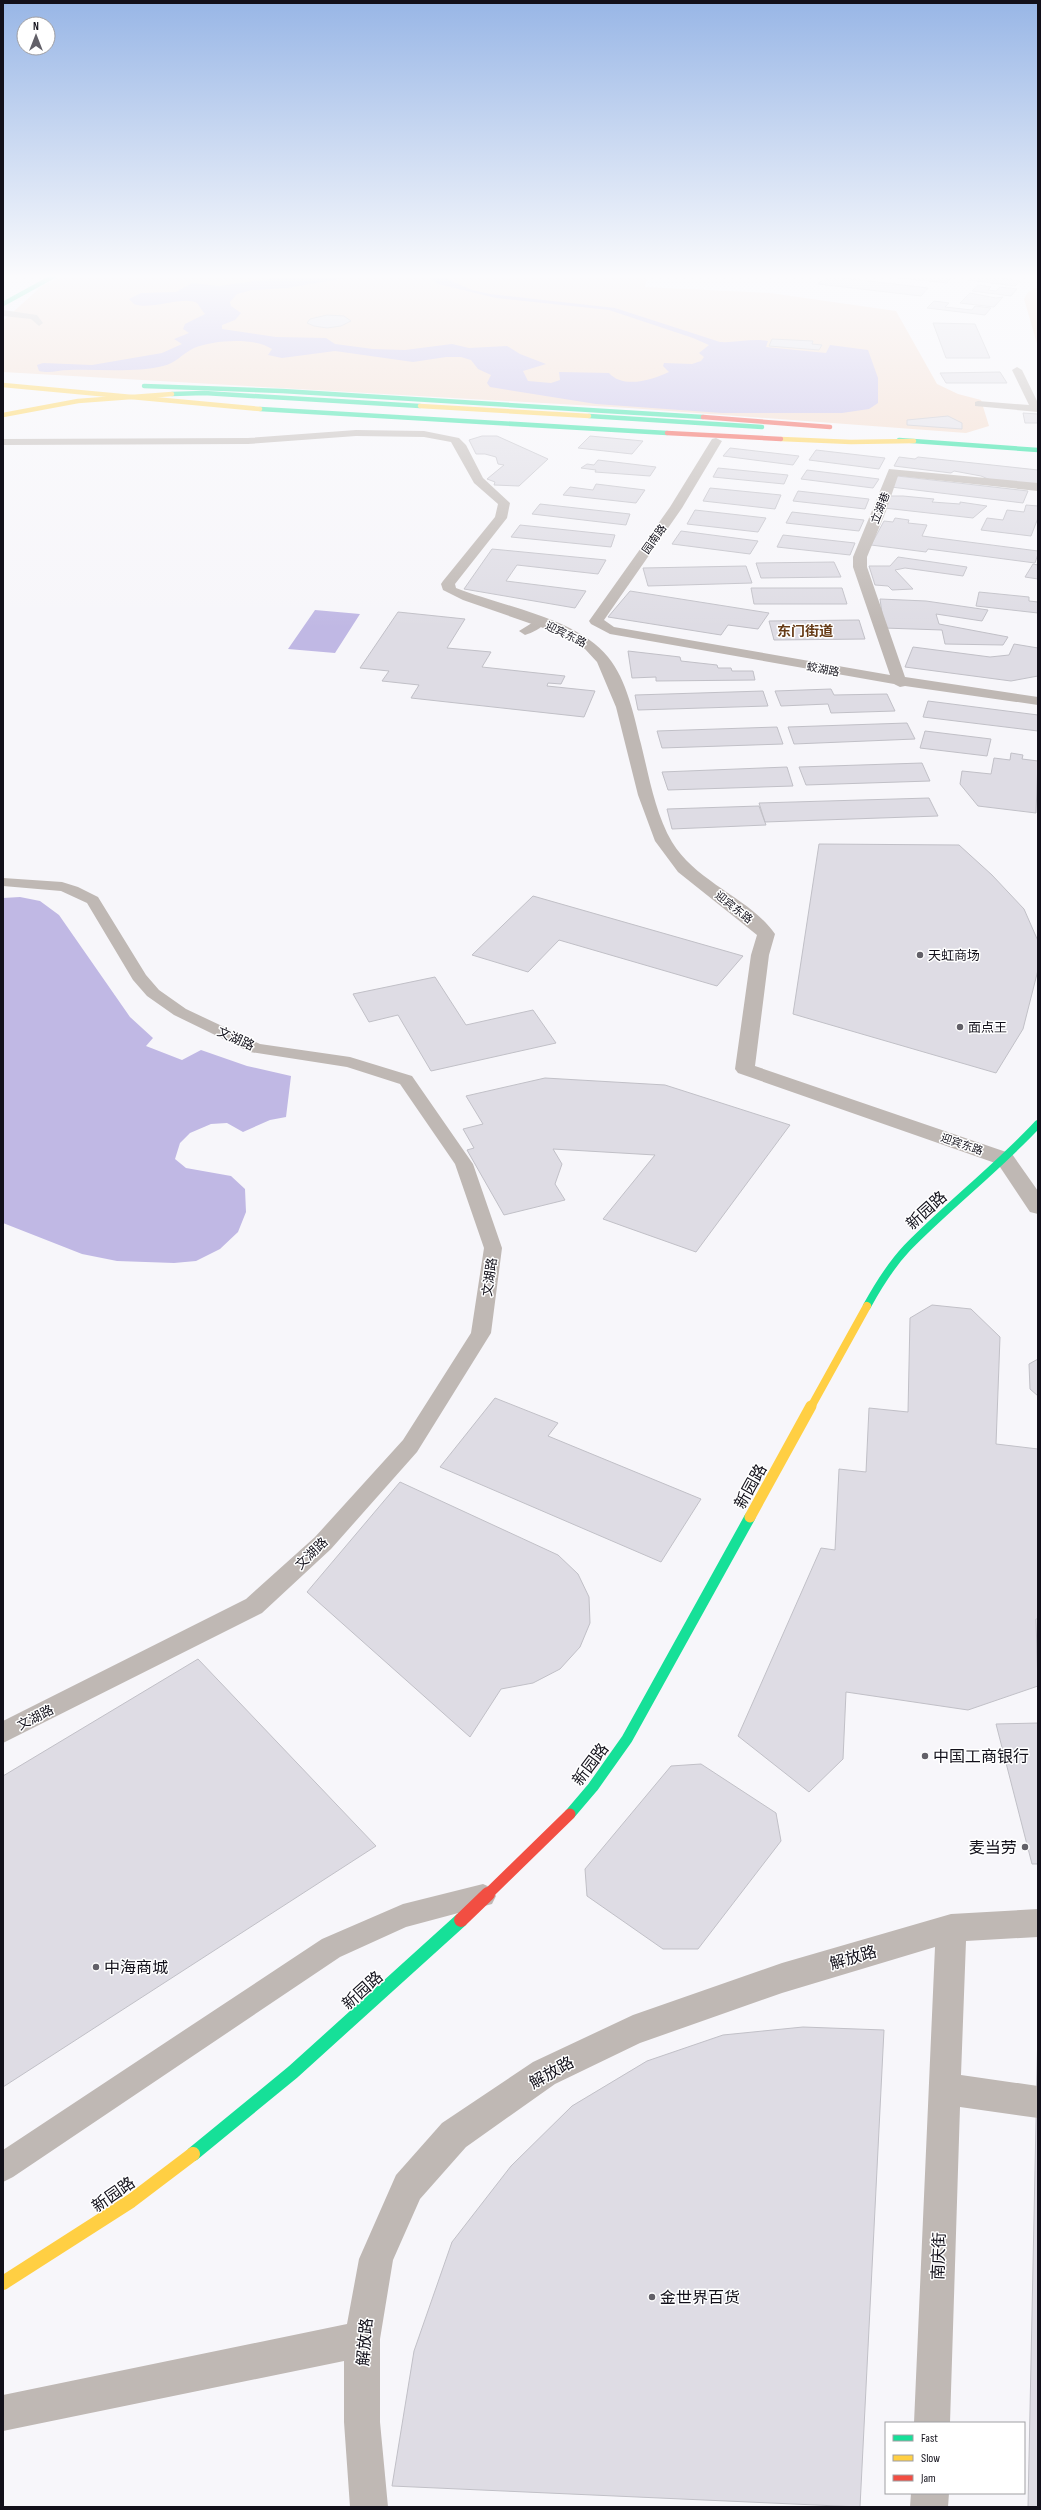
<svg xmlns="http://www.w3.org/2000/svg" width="1041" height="2510" font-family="'Sofia Sans Condensed','Noto Sans SC',sans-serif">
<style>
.green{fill:#f3d8c7}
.water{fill:#c0b8e4}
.building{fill:#dedce4;stroke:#c1c0c7}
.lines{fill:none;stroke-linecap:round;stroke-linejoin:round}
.lane{fill:#bfb8b4;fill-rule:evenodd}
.street{fill:#bfb8b4;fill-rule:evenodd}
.fast-far3{stroke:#16e098;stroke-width:4.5}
.fast-far2{stroke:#16e098;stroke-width:8}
.fast-far1{stroke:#16e098;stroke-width:11}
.fast{stroke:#16e098;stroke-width:14}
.slow-far3{stroke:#ffcf43;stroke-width:4.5}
.slow-far2{stroke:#ffcf43;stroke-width:8}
.slow-far1{stroke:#ffcf43;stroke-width:11}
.slow{stroke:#ffcf43;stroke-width:14}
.jam-far2{stroke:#f24e42;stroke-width:4.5}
.jam-far1{stroke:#f24e42;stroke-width:11}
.jam{stroke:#f24e42;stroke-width:14}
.fast-bridge{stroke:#16e098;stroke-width:4.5}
.slow-bridge{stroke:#ffcf43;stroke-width:4.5}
.poi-dot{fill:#626068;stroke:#fff;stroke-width:1.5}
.labels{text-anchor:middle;stroke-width:3;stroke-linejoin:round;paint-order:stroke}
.far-street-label{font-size:11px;fill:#12101a;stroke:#fff}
.poi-label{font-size:13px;fill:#12101a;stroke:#fff;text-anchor:start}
.street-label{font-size:13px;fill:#12101a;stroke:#fff}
.far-district-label{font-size:14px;font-weight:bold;fill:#663a15;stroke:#fff}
.near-street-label{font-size:16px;fill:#12101a;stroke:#fff}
.near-poi-label{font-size:16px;fill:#12101a;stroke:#fff;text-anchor:start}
</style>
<rect width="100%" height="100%" fill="#f7f6fa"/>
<!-- green -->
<path class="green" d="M65 276H647L645 287 770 293 896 311 937 384 958 394 981 400 989 426 966 433 629 408 3 372V321L43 285Z
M1038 287V347L1024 299 1028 292Z"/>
<!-- water -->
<path class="water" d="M290 276H357L287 288 252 290 237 294 230 302 231 306 241 313 235 320 222 325V329L276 337 326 338 335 344 373 349 405 350 452 344 469 348 507 346 520 354 546 364 523 371 528 381 551 383 560 380 559 372 609 373C623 389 652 380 669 372L663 366 664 363 692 364 701 361 704 357 699 353 709 345 693 338 609 310 496 298 438 284 430 277 425 276H454L447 279 472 290 490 294 615 308 720 342C736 343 752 338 768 341L766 347 826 353 830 345 868 350 878 378V403L869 409 842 413H722L596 404 490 387 487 383 491 375 478 369 471 360 461 357H446L413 362 335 351 282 358 268 355 272 349C255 337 213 340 194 348 183 353 175 364 163 366 133 373 100 369 69 370 58 370 50 374 39 371L37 365 43 363 92 365 162 353 182 344 174 339 189 333 183 329 185 324 205 314C202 311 200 307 198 304 188 294 150 311 134 304L129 299 141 293 176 292 192 283 219 286Z
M315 610 360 614 335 653 288 649Z
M20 897 40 901 59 915 130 1017 153 1038 146 1046 182 1060 201 1050 247 1066 291 1076 286 1117 270 1120 243 1132 227 1123 211 1124 190 1133 180 1143 175 1159 186 1168 231 1176 245 1189 246 1212 238 1232 220 1249 196 1261 174 1263 117 1261 82 1254 3 1223V898Z"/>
<!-- building -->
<path class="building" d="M826 276 928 288 921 296 818 284Z
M881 276H952L947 283Z
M972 276H1004L1002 278 1020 281 1015 286 968 280Z
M979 285 991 287 988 290 996 291 1000 287 1017 289 1011 296 972 291Z
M970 293 996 298 1003 297 994 307 960 303Z
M934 301 949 303 945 307 972 310 975 306 991 308 985 315 927 308Z
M327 315 344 316 351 321 341 326 327 328 314 326 307 323 310 319Z
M933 323 975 324 990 358H946Z
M772 339 813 341 812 344 822 345 819 350 769 346Z
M1000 372 1007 383H946L940 373Z
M1023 413 1038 414V423H1025Z
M948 416 962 423V429L907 425V420Z
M482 436H497L548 459 519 486 494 485 495 482 487 479 504 465 498 464 496 457 485 454H476L469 440Z
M590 436 643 441 632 454 578 448Z
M730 448 799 456 793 465 723 456Z
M816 450 885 458 879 469 809 460Z
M899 457 915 459 918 457 1038 470V485L993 481 981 476 954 471 951 473 894 466Z
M598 460 656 467 650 476 595 472 596 470 581 468 587 464 594 465Z
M718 468 788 475 784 484 713 477Z
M807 470 879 479 873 488 801 479Z
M897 476 1028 491 1023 503 891 487Z
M596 484 645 490 636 503 563 495 570 487 593 490Z
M710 488 781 495 775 509 703 501Z
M798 491 869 499 865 509 793 501Z
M888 496H903L934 499 932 502 960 504V502L987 506 973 518 884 508Z
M540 504 630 514 626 525 532 514Z
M1026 505 1038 506V518L1031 536 981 530 987 518 1003 520 1007 510 1024 512Z
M695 510 766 518 758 532 687 524Z
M792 512 864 520 859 531 786 523Z
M895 518 909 520 908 523 927 525 922 536 1038 551V554L1035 563 928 549 926 552 871 545 884 521 893 522Z
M520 525 615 535 611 547 511 537Z
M681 531 758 541 750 554 672 544Z
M783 535 855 543 850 555 777 547Z
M492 549 606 560 598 574 517 565 506 581 586 591 575 608 464 589Z
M898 557 967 567 963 576 905 568 895 570 913 589 892 590 888 586 875 585 869 566H890Z
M834 562 841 577 761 578 756 563Z
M1033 564 1038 565V579L1025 577Z
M746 566 752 583 648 586 643 568Z
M751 588H842L847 604H754Z
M630 591 769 613 758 629 728 625 721 635 608 617Z
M979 592 1029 597V601L1038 602V613L976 606Z
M880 599 926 601 988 610 982 621 936 614 939 624 1008 637 1003 645 945 644 942 630 884 628Z
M398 612 465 619 447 648 491 652 482 667 565 676 561 684 548 683 547 686 595 691 584 717 411 698 419 685 382 681 389 671 360 668Z
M859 620 865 639 774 640 769 621Z
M1014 644 1038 648V676L1011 681 905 667 913 647 990 657 1009 655Z
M628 651 680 657 681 661 717 665 718 668H731L732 671H753L755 680 656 681V677L632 678Z
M831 689 834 695 887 694 895 711 831 713 828 704 781 706 775 691Z
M763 691 768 706 638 710 635 695Z
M928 701 1038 715V731L923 717Z
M907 723 915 739 794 744 788 727Z
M777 727 783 744 662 748 657 731Z
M925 731 991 739 987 756 920 748Z
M1011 753 1023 755 1022 759 1038 761 1036 813 978 806 960 784 962 771 991 774 994 758 1010 760Z
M922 763 930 781 806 785 799 767Z
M787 767 793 786 668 790 662 772Z
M929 798 938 816 765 822 759 803Z
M759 806 766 825 672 829 667 809Z
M819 844 959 845 992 875 1024 909 1038 941V970L1023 1029 996 1073 793 1014Z
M533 896 743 956 717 986 559 940 528 972 472 955Z
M435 977 466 1025 533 1010 556 1043 431 1071 398 1015 369 1022 353 994Z
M545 1078 665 1085 790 1125 696 1252 603 1219 655 1155 553 1149 562 1164 555 1184 565 1200 504 1215 467 1150 474 1148 463 1129 483 1124 466 1096Z
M932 1305 971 1309 1000 1337 996 1444 1038 1449V1619H1036L1038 1686 968 1710 846 1692 843 1759 809 1792 738 1736 821 1548 835 1550 839 1469 866 1472 869 1408 908 1412 910 1318Z
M1038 1359V1396L1030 1389 1029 1364Z
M495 1398 558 1423 548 1436 701 1499 661 1562 440 1467Z
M400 1482 558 1555 578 1574 589 1597 590 1623 580 1647 560 1669 533 1683 501 1689 470 1737 307 1592Z
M198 1659 376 1846 3 2087V1776Z
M1038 1723V1864H1032L996 1724Z
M701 1764 776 1813 781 1841 698 1949H663L587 1896 585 1869 671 1766Z
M1038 2025V2507H1028Z
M803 2027 884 2030 860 2507 392 2486 414 2351 452 2242 511 2166 572 2106 647 2061 723 2035Z"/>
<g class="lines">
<!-- lane -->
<path class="lane" d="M3 310 37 315 43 323 39 326 31 319 3 316Z
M1017 367 1022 370 1038 403V412L975 406V402L978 401 1029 405 1012 370Z
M540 618 544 619 546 622C542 628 532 633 525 635L519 631Z
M3 878 62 882 78 887 98 897 146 975 159 990 186 1009 260 1044 350 1057 412 1076 473 1164 502 1248 491 1333 417 1452 331 1549 262 1613 3 1743V1721L246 1599 315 1537 403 1440 471 1333 484 1248 455 1164 400 1084 347 1067 250 1052 174 1015 147 996 133 980 87 903 61 891 3 886Z
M483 1884 492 1888 496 1896 492 1904 406 1927 340 1957 13 2177 3 2182V2150L322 1939 403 1904Z"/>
<!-- street -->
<path class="street" d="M356 430 424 431 459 438 466 445 483 478 510 503 507 518 455 584 456 588C501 606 577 618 608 657 627 680 634 716 641 744 649 776 655 813 672 842 697 883 750 898 775 934L769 955 755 1066 1012 1154 1038 1191V1214L1030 1212 998 1164 738 1073 735 1069 751 955 757 935 678 872 655 841 638 795 616 707 597 662 585 649 552 631 463 600 443 590 441 584 443 581 495 517 498 504 474 483 451 442 424 437 356 436 248 444 3 445V439L248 438Z
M716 438 722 441 682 508 604 620 614 627 890 675 853 567V557L889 469 1038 483V491L898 476 886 511 867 557V567L905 677 1038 697V705L905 686 900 687 894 684 610 634 591 624 589 621 670 507 712 439Z
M1038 1909V1937L966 1941 961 2075 1038 2086V2118L960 2107 950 2423H914L935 1947 782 1993 640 2043 555 2084 466 2147 420 2199 393 2260 380 2339V2422L388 2507H350L344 2422V2361L3 2431V2395L347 2324 359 2259 396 2175 442 2123 533 2062 633 2015 782 1963 951 1914Z
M911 2493H949L948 2507H910Z"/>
<!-- fast-far3 -->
<path class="fast-far3" d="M3 304 54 276
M144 386 282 391 703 417
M260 409 667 433
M899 440 1038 450"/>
<!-- fast-far2 -->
<path class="fast-far2" d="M867 1306C878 1286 891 1265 907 1248 949 1205 997 1168 1038 1124"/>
<!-- fast-far1 -->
<path class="fast-far1" d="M570 1814 593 1787 627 1739 750 1517"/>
<!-- fast -->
<path class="fast" d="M193 2154 293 2072 461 1920"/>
<!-- slow-far3 -->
<path class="slow-far3" d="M3 385 260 409
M781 439 851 442 914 441"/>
<!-- slow-far2 -->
<path class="slow-far2" d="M811 1407 867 1306"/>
<!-- slow-far1 -->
<path class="slow-far1" d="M750 1517 811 1406"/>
<!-- slow -->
<path class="slow" d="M3 2283 131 2201 193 2154"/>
<!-- jam-far2 -->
<path class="jam-far2" d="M703 417 830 427
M667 433 781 439"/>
<!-- jam-far1 -->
<path class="jam-far1" d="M487 1895 570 1814"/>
<!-- jam -->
<path class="jam" d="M461 1920 488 1894"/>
<!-- fast-bridge -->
<path class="fast-bridge" d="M172 394 204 393 420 406
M589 416 762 427"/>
<!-- slow-bridge -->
<path class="slow-bridge" d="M420 406 589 416
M3 415 78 401 172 394"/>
</g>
<!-- sky -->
<linearGradient id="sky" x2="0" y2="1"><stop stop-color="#98b6e6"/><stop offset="0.44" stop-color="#fbfbfd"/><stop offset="1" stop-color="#fbfbfd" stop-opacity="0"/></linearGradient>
<rect width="1041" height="628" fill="url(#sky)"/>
<!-- markers -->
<g class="poi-dot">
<circle cx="920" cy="955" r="4"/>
<circle cx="960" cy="1027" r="4"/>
<circle cx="925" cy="1756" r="4"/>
<circle cx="1025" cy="1847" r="4"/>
<circle cx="96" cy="1967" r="4"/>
<circle cx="652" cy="2297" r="4"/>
</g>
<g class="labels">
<!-- far-street labels -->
<g class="far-street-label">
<text transform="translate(880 508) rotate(-69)" y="4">立湖巷</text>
<text transform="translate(654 539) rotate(-55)" y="4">园南路</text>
<text transform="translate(566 634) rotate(26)" y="4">迎宾东路</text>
<text transform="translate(823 669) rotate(10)" y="4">蛟湖路</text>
<text transform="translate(734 907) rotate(38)" y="4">迎宾东路</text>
<text transform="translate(962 1144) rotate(19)" y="4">迎宾东路</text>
</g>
<!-- poi labels -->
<g class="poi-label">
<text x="928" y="960">天虹商场</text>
<text x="968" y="1032">面点王</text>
</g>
<!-- street labels -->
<g class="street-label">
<text transform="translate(236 1038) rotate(24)" y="5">文湖路</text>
<text transform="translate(489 1277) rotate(-82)" y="5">文湖路</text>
<text transform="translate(311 1553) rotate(-44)" y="5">文湖路</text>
<text transform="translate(35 1717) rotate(-27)" y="5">文湖路</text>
</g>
<!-- far-district labels -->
<g class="far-district-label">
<text x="805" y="636">东门街道</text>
</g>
<!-- near-street labels -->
<g class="near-street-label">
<text transform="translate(926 1210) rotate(-42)" y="6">新园路</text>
<text transform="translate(750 1486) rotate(-61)" y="6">新园路</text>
<text transform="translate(590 1764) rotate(-53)" y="6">新园路</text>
<text transform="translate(853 1957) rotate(-16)" y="6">解放路</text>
<text transform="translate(362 1990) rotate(-42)" y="6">新园路</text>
<text transform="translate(551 2072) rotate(-29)" y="6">解放路</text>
<text transform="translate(113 2194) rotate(-35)" y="6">新园路</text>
<text transform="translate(938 2256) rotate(-88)" y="6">南庆街</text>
<text transform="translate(364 2342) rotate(-85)" y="6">解放路</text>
</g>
<!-- near-poi labels -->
<g class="near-poi-label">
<text x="933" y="1762">中国工商银行</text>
<text x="1017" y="1853" text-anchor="end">麦当劳</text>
<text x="104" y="1973">中海商城</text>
<text x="660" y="2303">金世界百货</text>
</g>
</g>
<!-- border -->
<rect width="1041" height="2510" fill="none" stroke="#12101a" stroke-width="8"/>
<!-- legend -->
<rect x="885" y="2422" width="140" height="72" fill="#ffffff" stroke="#a09fa3"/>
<rect x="893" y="2435" width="20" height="6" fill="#16e098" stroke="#a09fa3"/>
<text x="921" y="2442" font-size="12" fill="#12101a">Fast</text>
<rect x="893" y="2455" width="20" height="6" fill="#ffcf43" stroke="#a09fa3"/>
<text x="921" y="2462" font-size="12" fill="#12101a">Slow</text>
<rect x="893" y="2475" width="20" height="6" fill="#f24e42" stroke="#a09fa3"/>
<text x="921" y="2482" font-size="12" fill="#12101a">Jam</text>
<!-- north arrow -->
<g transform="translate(36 36)"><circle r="19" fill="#ffffff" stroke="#a09fa3"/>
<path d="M0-3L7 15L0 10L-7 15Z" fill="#626068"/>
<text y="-6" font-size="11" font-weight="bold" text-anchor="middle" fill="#12101a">N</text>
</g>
</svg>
